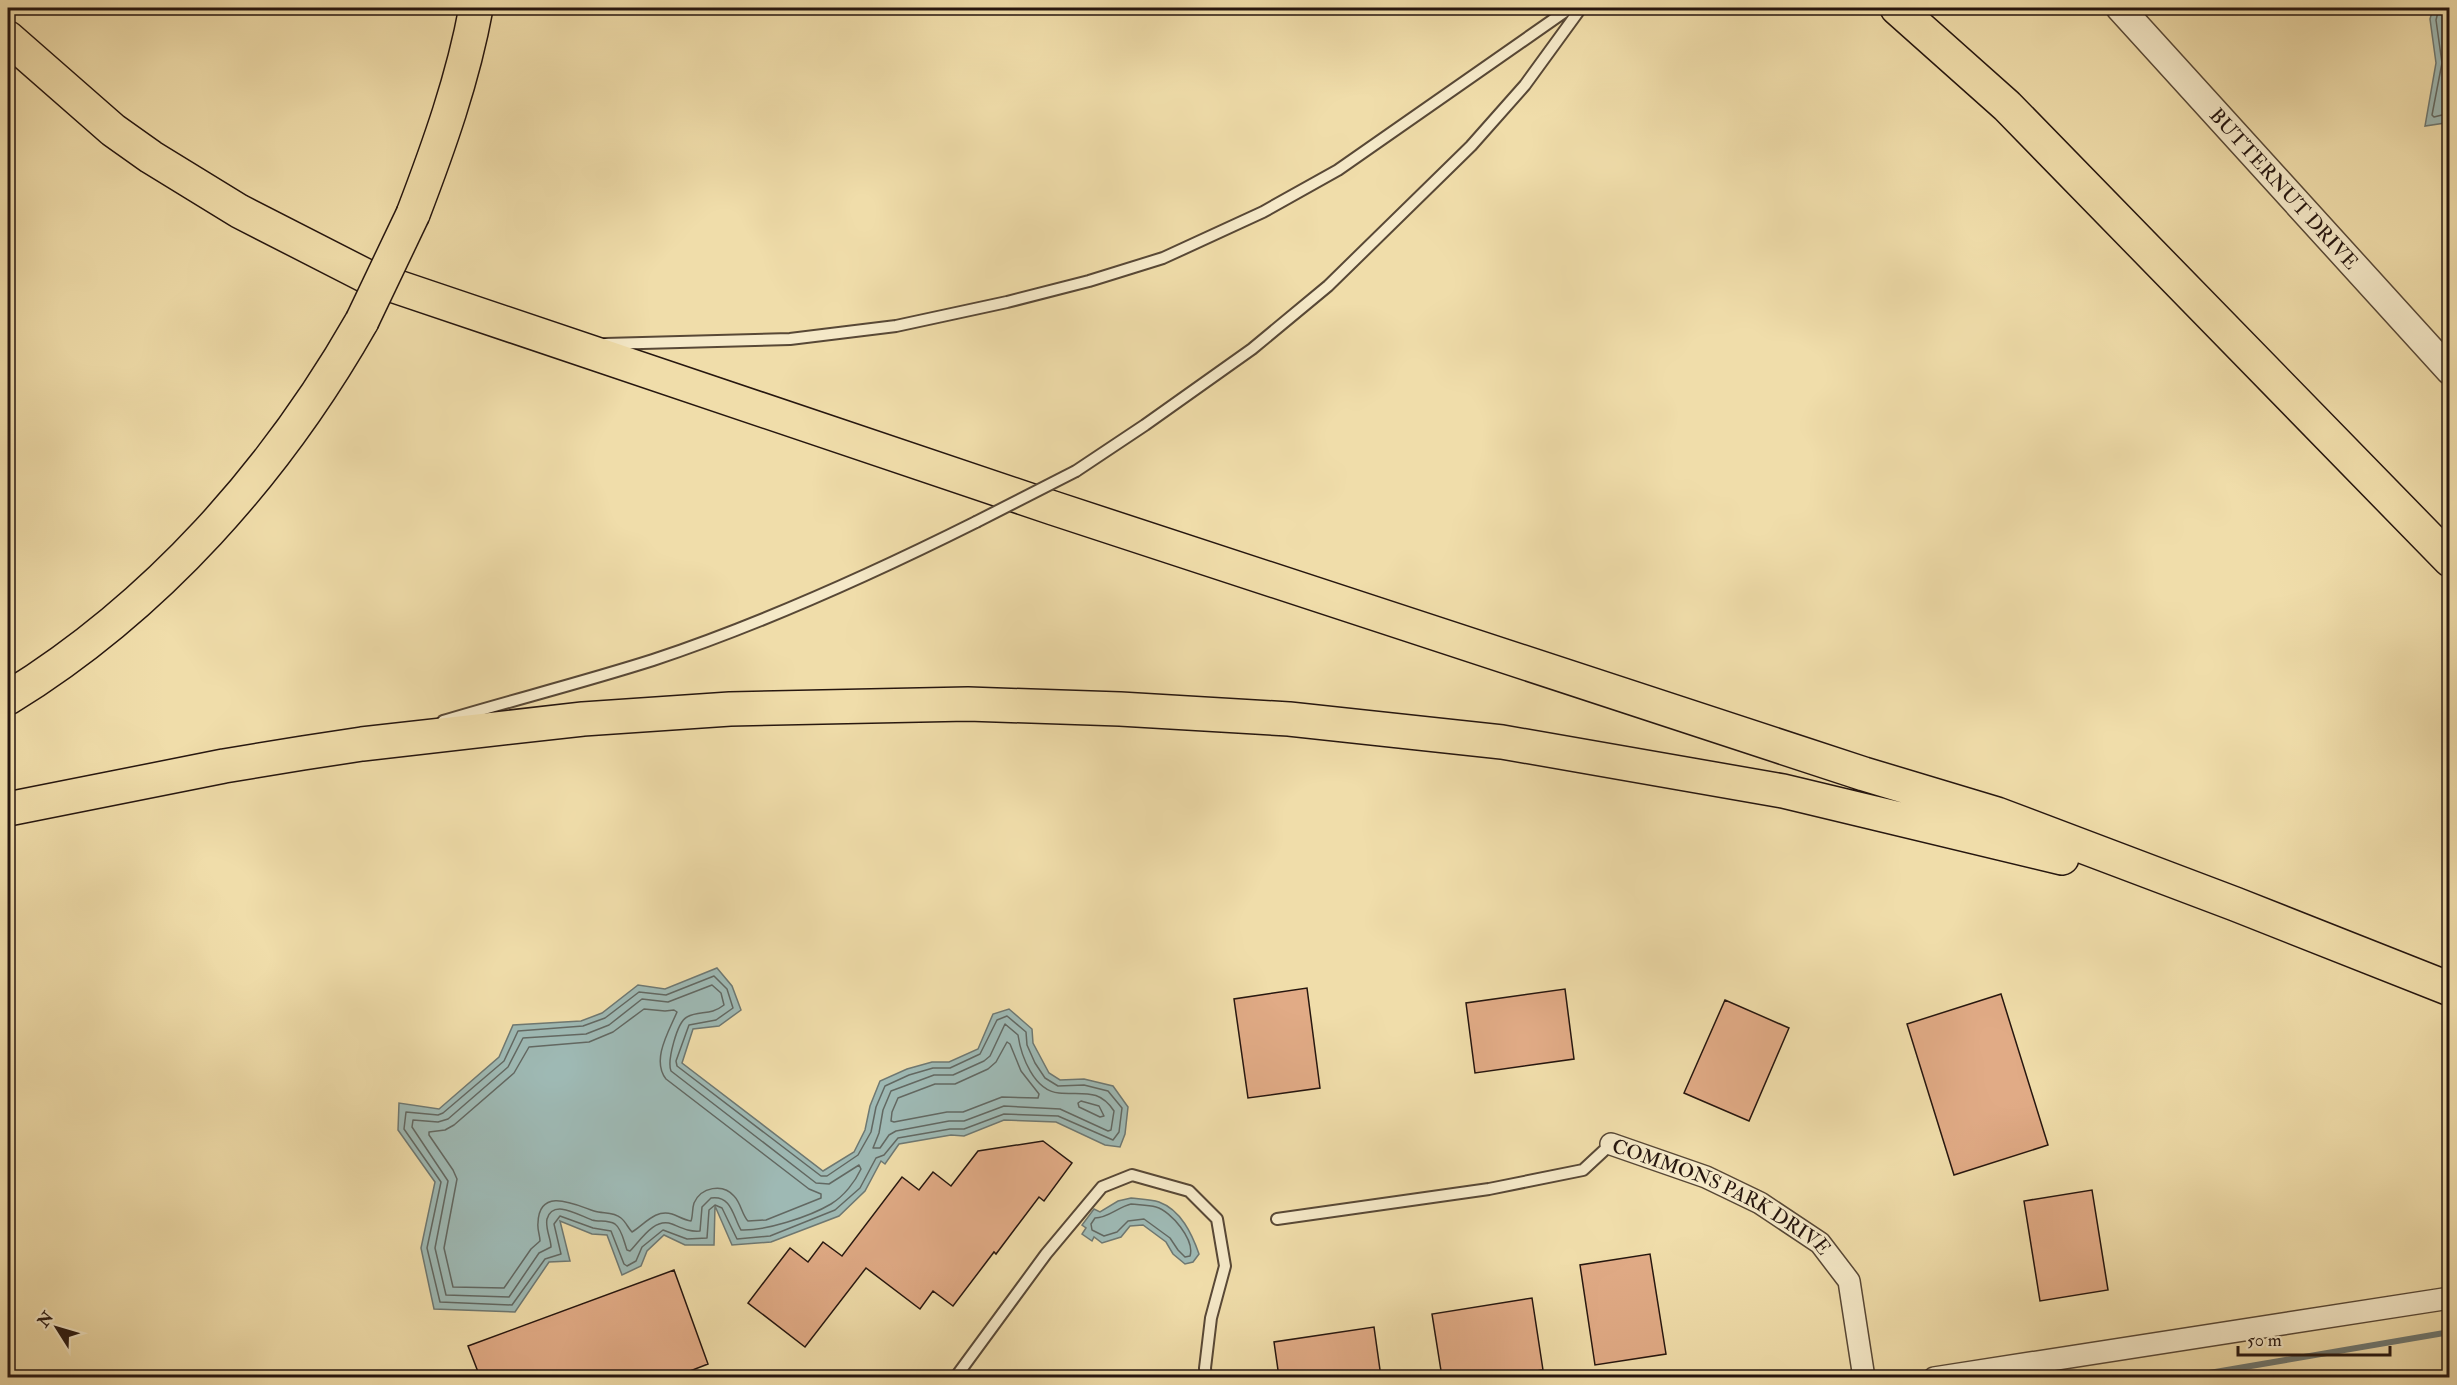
<svg xmlns="http://www.w3.org/2000/svg" width="2457" height="1385" font-family="'IM FELL Double Pica',serif">
<style>
.water{fill:#9eb9b4;stroke:#6e7872;stroke-width:1.5}
.lines{fill:none;stroke-linecap:round;stroke-linejoin:round}
.shore{stroke:#626862;stroke-width:1.5}
.stream{stroke:#6e7872;stroke-width:6}
.building{fill:#e1ab86;stroke:#26160f;stroke-width:1.5}
.service-casing{stroke:#584836;stroke-width:14}
.minor-casing{stroke:#584836;stroke-width:24}
.tertiary-casing{stroke:#584836;stroke-width:30}
.motorway-casing{stroke:#26160f;stroke-width:36}
.service{stroke:#f5e9c8;stroke-width:10}
.minor{stroke:#f5e9c8;stroke-width:21}
.tertiary{stroke:#f5e9c8;stroke-width:27}
.motorway{stroke:#f0ddaa;stroke-width:33}
.service-bridge-casing{stroke:#584836;stroke-width:14;stroke-linecap:butt}
.motorway-bridge-casing{stroke:#26160f;stroke-width:36;stroke-linecap:butt}
.service-bridge{stroke:#f5e9c8;stroke-width:10}
.motorway-bridge{stroke:#f0ddaa;stroke-width:33}
.labels{text-anchor:middle;stroke-width:4.5;stroke-linejoin:round;paint-order:stroke}
.street-label{font-size:20px;fill:#26160f;stroke:#f5e9c8}
</style>
<rect width="100%" height="100%" fill="#f0ddaa"/>
<filter id="stains"><feTurbulence type="fractalNoise" baseFrequency=".00333" numOctaves="4"/><feColorMatrix values="0 0 0 0 .2 0 0 0 0 .09 0 0 0 0 .02 0 0 0 .5 -.17"/></filter>
<radialGradient id="worn" r=".72"><stop offset=".6" stop-color="#630" stop-opacity="0"/><stop offset="1" stop-color="#630" stop-opacity=".3"/></radialGradient>
<!-- water -->
<path class="water" d="M2433 8H2449V112L2445 123 2425 126 2436 63 2430 19Z
M717 968 732 986 741 1010 719 1026 693 1029 682 1063 823 1171 854 1152 865 1130 870 1106 880 1081 907 1069 932 1062H949L978 1049 993 1014 1009 1009 1032 1029 1033 1043 1049 1073 1060 1080 1084 1079 1113 1086 1128 1107 1125 1134 1120 1147 1105 1145 1056 1122 1004 1120 964 1136 951 1135 899 1144 885 1164 881 1161 865 1191 839 1216 771 1242 732 1245 715 1206 714 1245H685L664 1235 647 1251 641 1266 622 1275 607 1235 592 1234 560 1221 570 1261 549 1262 515 1312 434 1309 421 1248 435 1182 398 1130 399 1103 439 1109 499 1057 513 1025 581 1021 602 1013 638 985 665 989Z
M1131 1198C1140 1199 1151 1199 1159 1202 1181 1210 1192 1234 1199 1254L1193 1262 1185 1264 1173 1254 1166 1242 1143 1225 1130 1226 1121 1237 1102 1243 1094 1237 1092 1241 1082 1234 1086 1228 1082 1225 1094 1209 1100 1212 1118 1201Z"/>
<g class="lines">
<!-- shore -->
<path class="shore" d="M2439 8 2436 20 2442 63 2432 115 2434 117 2450 113
M714 976 727 989 733 1008 716 1020 689 1025 676 1061 677 1066 821 1176H827L858 1155 871 1132 876 1107 885 1086 909 1075 933 1068H950L980 1054 997 1020 1007 1016 1026 1032 1027 1045 1035 1063 1045 1078 1058 1086 1084 1085 1108 1091 1122 1108 1119 1132 1113 1140 1058 1116 1004 1114 964 1129H950L898 1138 884 1155 876 1158 860 1188 835 1210 770 1236 737 1239 722 1208 715 1205 709 1210 707 1238 687 1239 663 1230 642 1247 636 1261 627 1266 624 1264 611 1231 593 1228 560 1216 554 1224 561 1254 545 1259 512 1305 440 1302 427 1248 441 1182 404 1129 406 1112 438 1115 443 1113 504 1061 518 1031 583 1026 605 1018 639 992 666 995Z
M712 985 721 993 724 1005C710 1016 700 1010 687 1017 677 1022 667 1061 671 1071L816 1183 829 1184 859 1165 861 1169C855 1182 844 1196 831 1204 809 1217 765 1231 741 1230 733 1217 732 1195 711 1198L702 1207 700 1231C689 1232 682 1228 672 1224 654 1217 640 1241 630 1251L627 1250C624 1242 622 1229 615 1224 608 1220 599 1222 592 1220 580 1216 553 1198 547 1219 545 1228 551 1239 551 1247L539 1253 509 1297 446 1295 435 1248 448 1181 412 1127 413 1120 438 1122 448 1119 508 1067 523 1038 586 1034 609 1025 642 999 668 1002Z
M644 1009 665 1011 674 1010 677 1012C669 1031 651 1060 666 1079L809 1189 821 1194V1198L766 1220 748 1221C742 1215 741 1203 734 1196 723 1183 701 1187 694 1203 692 1209 693 1216 691 1221 684 1220 678 1216 672 1214 655 1209 645 1224 632 1232 628 1228 626 1222 621 1218 613 1211 603 1214 594 1211 576 1205 539 1186 538 1223 537 1229 540 1235 540 1241L531 1249 504 1288 453 1287 444 1248 457 1179 453 1170 429 1135V1132L445 1130 454 1125 514 1073 529 1047 589 1042 613 1032Z
M1005 1024 1018 1035C1021 1056 1034 1091 1059 1093 1083 1095 1099 1088 1114 1111L1111 1130 1108 1131 1060 1109 1004 1106 964 1121H949L896 1131 889 1135 880 1148H873L879 1133 883 1110 891 1091 934 1075H953L984 1061 990 1056Z
M1007 1042 1010 1044 1021 1071 1039 1094 1038 1098 1002 1097 963 1112H947L894 1122 891 1121 892 1112 898 1098 935 1084H955L988 1069 996 1062Z
M1081 1101 1099 1106 1104 1116 1100 1117 1079 1107 1078 1103Z
M1131 1204C1139 1205 1148 1205 1156 1207 1171 1211 1195 1240 1190 1256L1185 1257 1178 1250 1170 1238 1144 1219 1128 1221 1117 1232 1104 1236 1092 1230 1091 1224 1095 1218C1108 1218 1118 1207 1131 1204Z"/>
<!-- stream -->
<path class="stream" d="M2180 1378 2450 1332"/>
</g>
<!-- building -->
<path class="building" d="M1307 988 1320 1088 1248 1098 1234 999Z
M1565 989 1574 1059 1475 1073 1466 1003Z
M2001 994 2048 1145 1954 1175 1907 1024Z
M1725 1000 1789 1028 1749 1121 1684 1093Z
M1043 1141 1072 1163 1044 1201 1039 1197 996 1254 994 1252 953 1306 933 1291 920 1309 866 1268 805 1347 748 1303 790 1248 808 1262 823 1242 842 1256 902 1177 919 1190 933 1172 951 1186 978 1151Z
M2092 1190 2108 1290 2040 1301 2024 1201Z
M1650 1254 1666 1354 1595 1365 1580 1265Z
M674 1270 708 1364 682 1374 684 1377H480L468 1346Z
M1532 1298 1543 1370 1495 1377H1442L1432 1314Z
M1374 1327 1381 1377H1279L1274 1342Z"/>
<g class="lines">
<!-- service casing -->
<g class="service-casing">
<path id="service" d="M605 344 790 339 896 326 1007 302 1089 281 1163 258 1263 212 1338 170 1570 8
M1076 471 1145 425 1252 349 1328 286 1471 146 1525 85 1581 8
M443 721C513 700 584 682 653 660 764 623 872 574 976 522
M1277 1219 1489 1189 1583 1170 1611 1144
M955 1378 1046 1254 1102 1187 1132 1175 1189 1191 1217 1219 1225 1266 1211 1318 1205 1368 1206 1378"/>
</g>
<!-- minor casing -->
<g class="minor-casing">
<g id="minor">
<path id="s1" d="M1611 1144 1706 1177 1760 1203 1820 1243 1849 1281 1864 1378"/>
<path d="M1934 1378 2450 1298"/>
</g>
</g>
<!-- tertiary casing -->
<g class="tertiary-casing">
<g id="tertiary">
<path id="s2" d="M2120 8 2450 371"/>
</g>
</g>
<!-- motorway casing -->
<g class="motorway-casing">
<path id="motorway" d="M1897 8 2007 106 2450 560
M8 38 113 130 151 157 239 211 368 277 1053 508 1864 774 1997 814 2235 904 2450 989
M413 214C439 146 463 79 476 8
M8 698C156 607 276 472 362 321
M8 809 224 766 303 753 362 744 583 719 730 709 968 704 1120 709 1289 719 1502 742 1783 791 2062 858"/>
</g>
<!-- service -->
<use href="#service" class="service"/>
<!-- minor -->
<use href="#minor" class="minor"/>
<!-- tertiary -->
<use href="#tertiary" class="tertiary"/>
<!-- motorway -->
<use href="#motorway" class="motorway"/>
<!-- service-bridge casing -->
<g class="service-bridge-casing">
<path id="service-bridge" d="M976 522 1076 471"/>
</g>
<!-- motorway-bridge casing -->
<g class="motorway-bridge-casing">
<path id="motorway-bridge" d="M362 321 413 214"/>
</g>
<!-- service-bridge -->
<use href="#service-bridge" class="service-bridge"/>
<!-- motorway-bridge -->
<use href="#motorway-bridge" class="motorway-bridge"/>
</g>
<g class="labels">
<!-- street labels -->
<g class="street-label">
<text dy="7" stroke="none"><textPath href="#s2" startOffset="244">BUTTERNUT DRIVE</textPath></text>
<text dy="7" stroke="none"><textPath href="#s1" startOffset="123">COMMONS PARK DRIVE</textPath></text>
</g>
</g>
<!-- margin -->
<rect width="2457" height="1385" fill="none" stroke="#f0ddaa" stroke-width="30"/>
<rect x="9" y="9" width="2439" height="1367" fill="none" stroke="#26160f" stroke-width="3"/>
<rect x="15" y="15" width="2427" height="1355" fill="none" stroke="#26160f" stroke-width="1.5"/>
<!-- north arrow -->
<g transform="translate(57 1328) rotate(307)" stroke="#f5e9c8" stroke-width="4.5" paint-order="stroke">
<path d="M0-4.5L10 22L0 15L-10 22Z" fill="#26160f"/>
<text y="-9" font-size="16" font-weight="bold" text-anchor="middle" fill="#26160f">N</text>
</g>
<!-- scale -->
<path d="M2238 1346v9h152v-9" fill="none" stroke="#26160f" stroke-width="3"/>
<text x="2247" y="1346" font-size="18" fill="#26160f" stroke="#f5e9c8" stroke-width="4.5" paint-order="stroke">50 m</text>
<rect width="100%" height="100%" filter="url(#stains)"/>
<rect width="100%" height="100%" fill="url(#worn)"/>
</svg>
